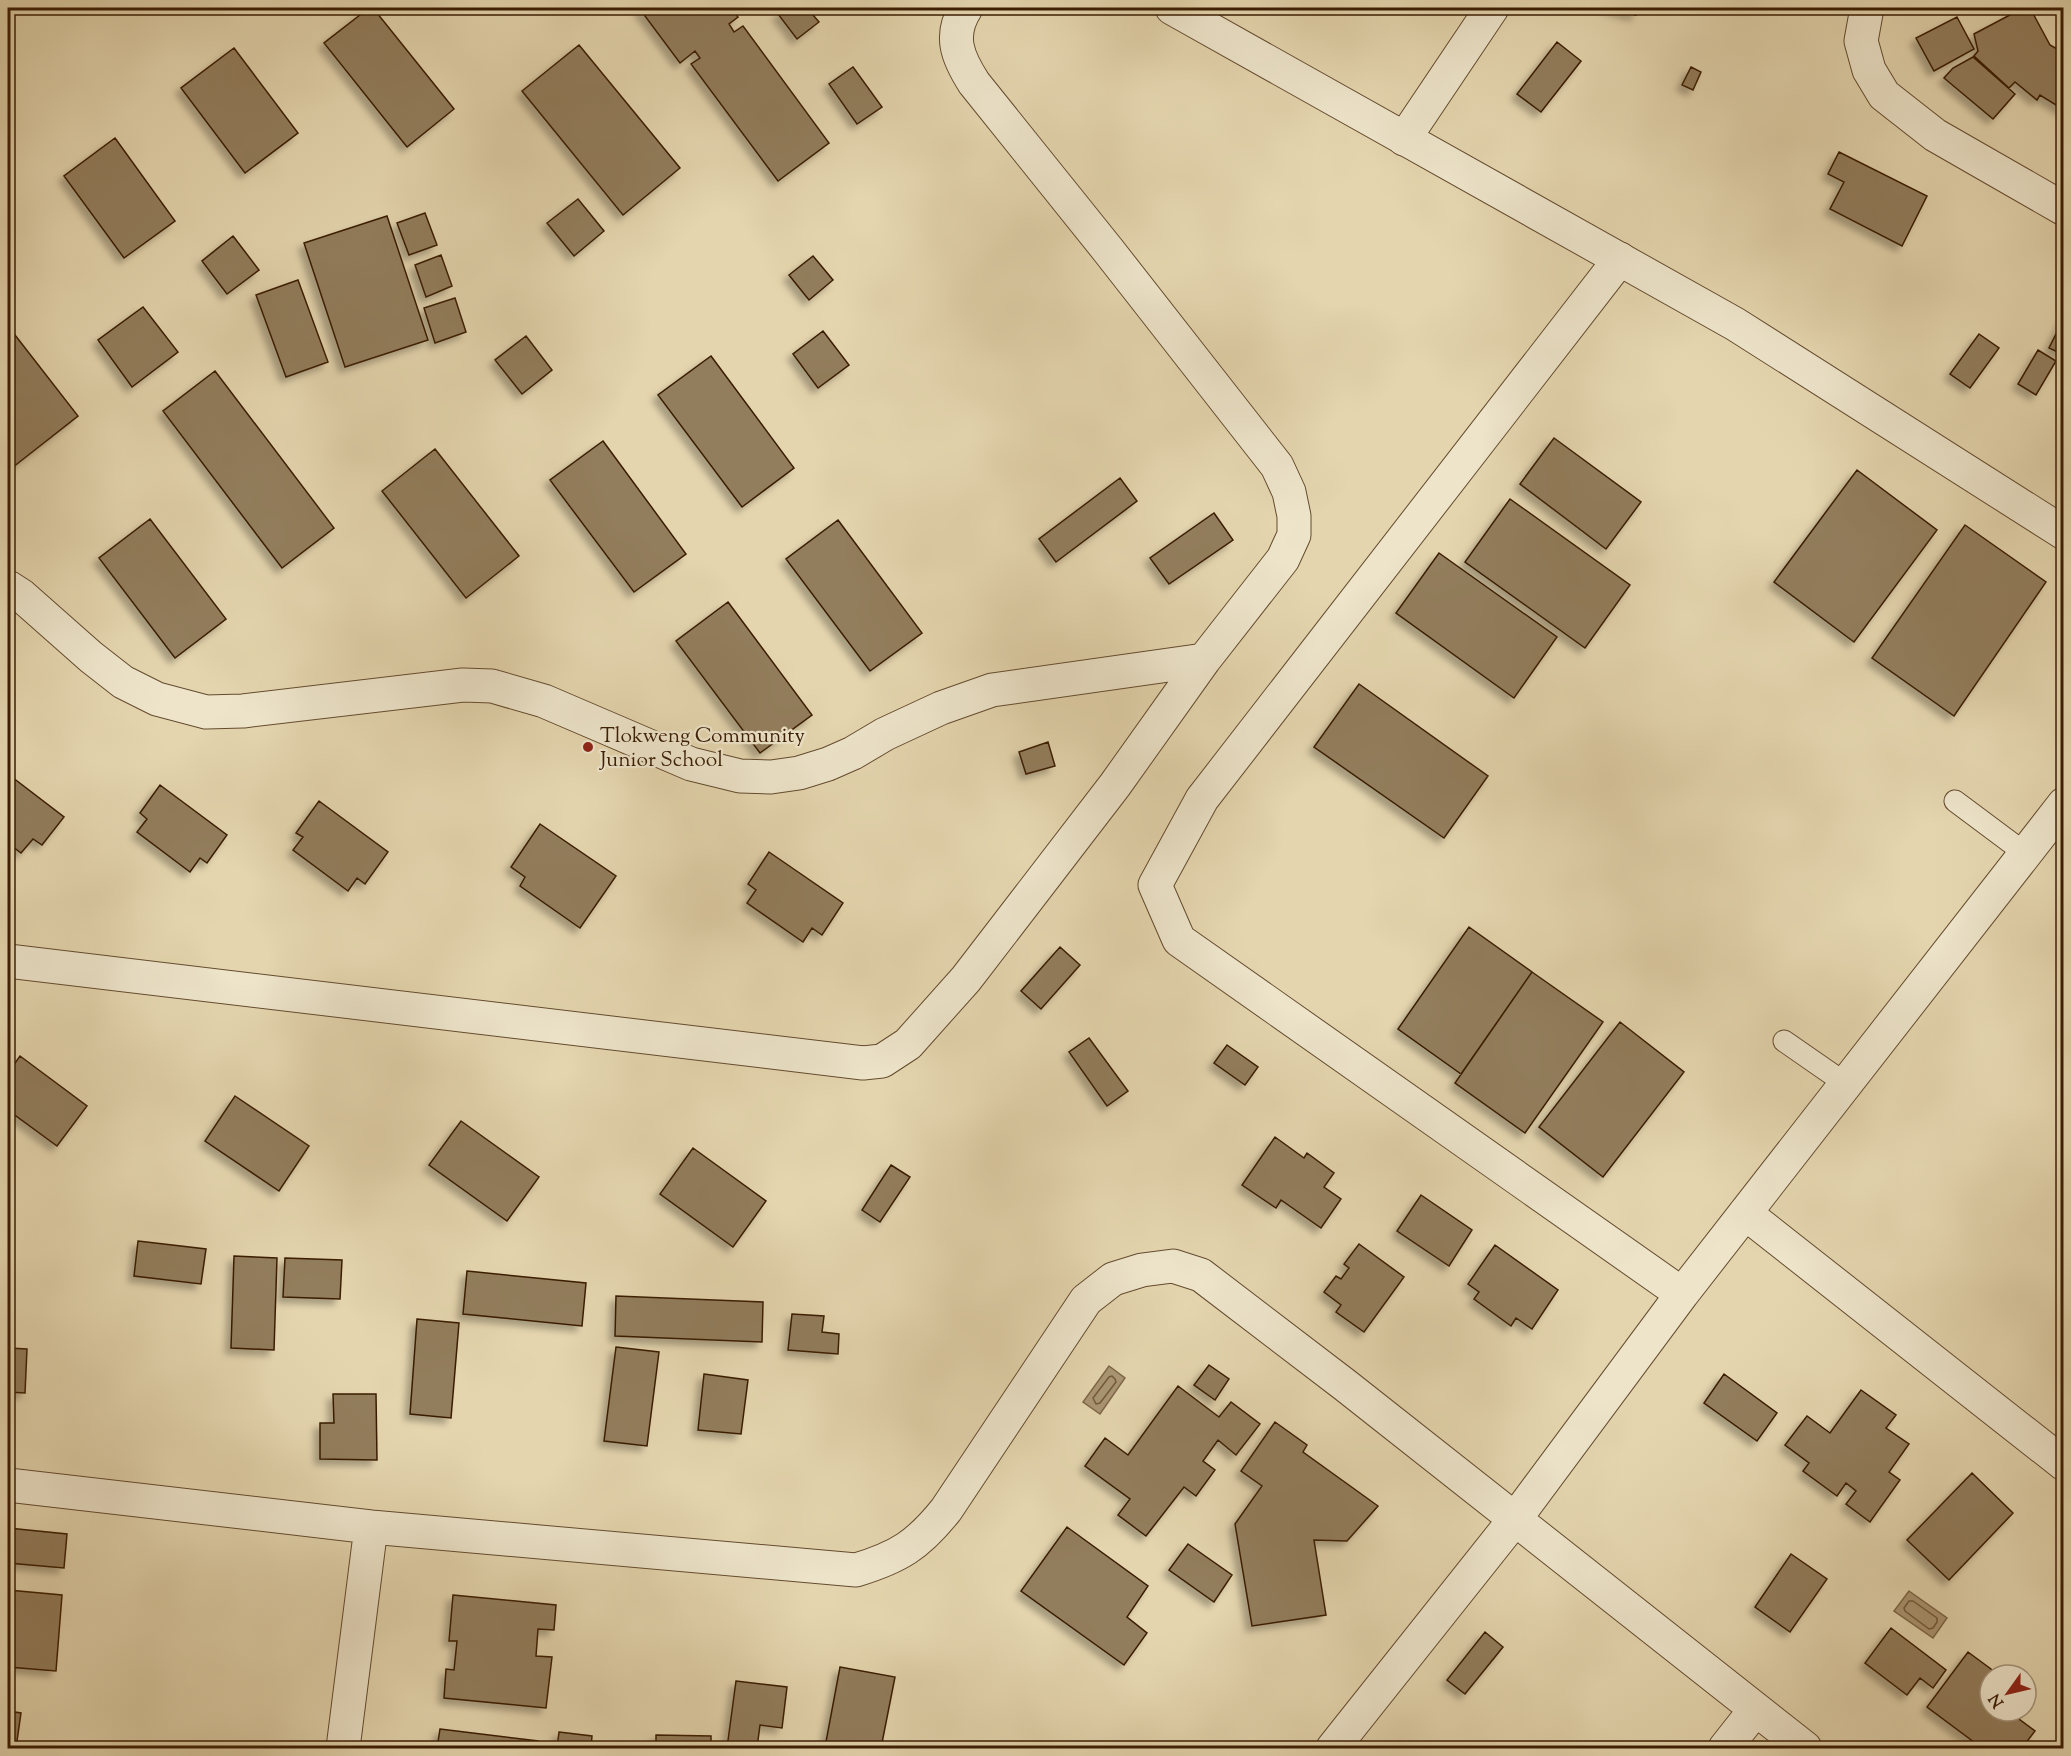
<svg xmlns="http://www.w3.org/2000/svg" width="2071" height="1756" font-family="'Sorts Mill Goudy',serif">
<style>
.water{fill:#aa9674;stroke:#7d6647;stroke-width:1.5}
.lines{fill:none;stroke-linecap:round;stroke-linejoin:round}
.shore{stroke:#725a3c;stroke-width:1.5}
.building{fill:#927d5c;stroke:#3a1d03;stroke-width:1.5;filter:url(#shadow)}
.service-casing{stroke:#644b2e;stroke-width:23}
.minor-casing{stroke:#644b2e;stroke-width:35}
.tertiary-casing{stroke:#644b2e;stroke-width:35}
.service{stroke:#ede4ca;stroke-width:21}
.minor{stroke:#ede4ca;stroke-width:33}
.tertiary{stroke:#ede4ca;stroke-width:33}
.poi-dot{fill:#8f2418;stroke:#ede4ca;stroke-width:2}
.labels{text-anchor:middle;stroke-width:4.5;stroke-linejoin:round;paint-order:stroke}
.poi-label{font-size:21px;fill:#3a1d03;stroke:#ede4ca;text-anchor:start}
</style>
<defs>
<filter id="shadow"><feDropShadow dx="-5.5" dy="5.5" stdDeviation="3" flood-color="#0004"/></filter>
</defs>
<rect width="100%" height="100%" fill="#e4d5ae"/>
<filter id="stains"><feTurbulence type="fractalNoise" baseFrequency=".00333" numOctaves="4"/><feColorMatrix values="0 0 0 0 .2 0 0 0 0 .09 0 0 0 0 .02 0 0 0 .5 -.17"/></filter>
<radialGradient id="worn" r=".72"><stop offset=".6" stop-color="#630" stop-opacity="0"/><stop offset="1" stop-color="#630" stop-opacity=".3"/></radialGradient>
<!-- water -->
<path class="water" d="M1109 1366 1125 1378 1100 1414 1083 1402Z
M1909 1591 1947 1618 1933 1638 1894 1611Z"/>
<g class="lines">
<!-- shore -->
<path class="shore" d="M1112 1376 1115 1379 1116 1382 1100 1403 1096 1404 1093 1398 1109 1377Z
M1909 1601H1913L1937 1618V1622L1933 1628 1929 1629 1905 1611 1904 1608Z"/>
</g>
<!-- building -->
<path class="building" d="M369 8H373L454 109 407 147 324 43Z
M639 8H731L738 17 729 24 734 32 743 26 829 143 778 181 691 64 700 58 695 51 680 63Z
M787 8H807L819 22 797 39 778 14Z
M1607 8H1638L1636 15Z
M2023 8H2030L2050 45 2064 53V110L2040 95 2037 100 2015 82 2009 88 1974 56 1978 51 1974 34Z
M1957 17 1974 49 1934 71 1916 38Z
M1557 42 1581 61 1541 112 1517 94Z
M579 45 680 168 623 215 522 91Z
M234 48 298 133 245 173 181 88Z
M1973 57 2015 94 1993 119 1944 78 1953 68Z
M853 67 882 107 857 124 829 84Z
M1691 67 1701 72 1693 90 1682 85Z
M115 138 175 221 124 258 64 176Z
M1839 152 1927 196 1902 246 1830 209 1844 182 1828 174Z
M578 199 604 231 574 256 547 223Z
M425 213 437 245 409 255 397 223Z
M387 216 428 340 345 367 304 243Z
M233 236 259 270 227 294 202 261Z
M441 255 452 286 426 297 415 265Z
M813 256 833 280 809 300 789 275Z
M298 280 328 362 286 377 256 295Z
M455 298 466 332 435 343 424 308Z
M143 307 178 352 132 387 98 340Z
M2064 318V355L2049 348Z
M8 326 78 416 8 471Z
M823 331 849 365 818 388 793 354Z
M1979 334 1999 348 1970 388 1950 374Z
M526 336 552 370 522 394 495 360Z
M2038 350 2056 361 2036 395 2018 384Z
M711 356 794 468 742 507 658 395Z
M215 371 334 528 282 568 163 411Z
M1554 438 1641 502 1606 549 1520 484Z
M603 441 686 554 634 592 550 480Z
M435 449 519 556 466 598 382 491Z
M1857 470 1937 530 1854 642 1774 582Z
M1120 478 1137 501 1056 562 1039 539Z
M1510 499 1630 585 1585 648 1465 562Z
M1214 513 1233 540 1169 584 1150 558Z
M150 519 226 619 175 658 99 558Z
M838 520 922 633 870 671 786 559Z
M1965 525 2046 582 1954 716 1872 658Z
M1439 553 1557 637 1514 698 1396 613Z
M728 602 812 715 760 753 676 641Z
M1359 684 1488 776 1444 838 1314 747Z
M1048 742 1055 766 1026 774 1019 752Z
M8 774 64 817 42 845 33 839 21 853 8 843Z
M160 785 227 835 207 863 200 858 190 872 137 832 147 819 140 813Z
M319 801 388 852 365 884 357 878 348 891 293 850 303 837 296 833Z
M540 824 616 876 580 928 520 886 525 877 511 867Z
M769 852 843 903 822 935 812 928 803 942 747 903 756 890 748 884Z
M1469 927 1532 972 1461 1074 1398 1029Z
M1060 947 1080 965 1041 1009 1021 991Z
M1532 972 1603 1022 1525 1133 1455 1083Z
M1620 1022 1684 1072 1603 1177 1539 1127Z
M1089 1038 1128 1091 1107 1106 1069 1052Z
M1227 1045 1258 1067 1245 1085 1214 1063Z
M20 1056 87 1106 57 1146 8 1110V1073Z
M235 1096 309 1146 279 1191 205 1141Z
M461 1121 539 1177 507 1221 429 1165Z
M1275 1137 1304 1158 1307 1153 1334 1173 1324 1187 1341 1199 1321 1228 1281 1200 1276 1208 1242 1185Z
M693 1148 766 1201 733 1247 660 1194Z
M891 1165 910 1177 880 1222 862 1210Z
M1421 1195 1472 1230 1449 1266 1397 1231Z
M138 1241 206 1249 201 1284 134 1276Z
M1359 1244 1404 1277 1364 1332 1336 1312 1341 1305 1324 1292 1336 1276 1341 1279 1349 1268 1344 1264Z
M1495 1245 1558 1290 1532 1329 1516 1318 1511 1326 1474 1299 1479 1292 1468 1284Z
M234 1256 277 1258 274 1350 231 1348Z
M285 1258 342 1260 340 1299 283 1297Z
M467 1271 586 1283 582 1326 463 1314Z
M616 1296 763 1302 762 1342 615 1336Z
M792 1314 824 1316 822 1332 839 1334 838 1354 788 1350Z
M417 1319 459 1323 451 1418 410 1414Z
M616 1347 659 1352 647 1446 604 1441Z
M8 1348 27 1349 25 1393 8 1392Z
M1209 1365 1229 1379 1215 1400 1194 1385Z
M704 1374 748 1380 741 1434 698 1430Z
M1724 1374 1777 1413 1757 1441 1704 1403Z
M1178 1386 1219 1417 1231 1402 1260 1424 1236 1455 1218 1440 1203 1461 1215 1470 1196 1496 1184 1487 1146 1536 1118 1515 1130 1499 1085 1466 1105 1438 1128 1455Z
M1861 1390 1896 1415 1886 1428 1909 1444 1889 1472 1900 1480 1870 1522 1846 1504 1856 1491 1846 1483 1837 1496 1803 1471 1809 1463 1785 1445 1807 1416 1830 1433Z
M333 1394H376L377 1460 320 1459V1423H334Z
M1275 1422 1307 1445 1303 1452 1378 1506 1347 1541 1314 1540 1326 1615 1252 1626 1235 1524 1262 1486 1241 1471Z
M1972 1473 2013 1513 1949 1580 1907 1540Z
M1067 1527 1148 1586 1127 1617 1147 1633 1124 1665 1021 1591Z
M8 1528 67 1534 64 1568 8 1563Z
M1188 1544 1232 1575 1214 1602 1169 1570Z
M1791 1554 1827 1579 1790 1632 1755 1607Z
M8 1590 62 1595 56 1671 8 1667Z
M453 1595 556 1605 554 1630 538 1629 536 1656 552 1657 546 1708 444 1698 446 1669 454 1670 457 1641H449Z
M1891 1628 1946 1670 1933 1688 1920 1678 1907 1695 1865 1663Z
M1485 1632 1503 1647 1465 1694 1447 1680Z
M1968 1652 1999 1675H1990V1711H2025L2019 1719 2035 1731 2022 1748H1982L1927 1707Z
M840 1667 895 1677 881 1748H836L825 1747Z
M736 1681 787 1687 782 1728 760 1725 757 1748H727Z
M8 1711 21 1713 16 1748H8Z
M440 1729 538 1741 537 1748H437Z
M559 1732 592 1736 591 1748H557Z
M656 1735 711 1736V1748H656Z"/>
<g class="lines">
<!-- service casing -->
<g class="service-casing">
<path id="service" d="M1955 801 2026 854
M1784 1041 1846 1084"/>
</g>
<!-- minor casing -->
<g class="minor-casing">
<path id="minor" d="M1867 8 1861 41 1869 70 1884 95 1935 135 2064 209
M1404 139 1492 8
M1620 259 1202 799 1155 885 1179 940 1682 1294
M8 587 22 596 91 657 123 682 157 699 206 712 243 711 463 685 492 686 544 701 691 764 740 776 771 777 799 773 828 764 853 753 885 734 941 708 992 690 1204 660
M8 961 863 1063 882 1061 908 1044 966 979 1115 785 1204 660 1283 559 1294 535V516L1289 492 1277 466 1108 250 974 83C958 58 948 36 966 8
M1745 1213 2064 1464
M8 1485 371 1527 856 1570C899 1557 918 1545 946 1510L1086 1300 1113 1279 1142 1270 1173 1266 1201 1275 1345 1385 1805 1748
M343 1748 371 1527
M1333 1748 1515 1519 1682 1294 2064 804
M1725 1748 1755 1710"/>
</g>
<!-- tertiary casing -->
<g class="tertiary-casing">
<path id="tertiary" d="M1172 8 1735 324 2064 533"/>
</g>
<!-- service -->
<use href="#service" class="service"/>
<!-- minor -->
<use href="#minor" class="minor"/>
<!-- tertiary -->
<use href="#tertiary" class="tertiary"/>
</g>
<!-- markers -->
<circle class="poi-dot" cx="588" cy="747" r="6"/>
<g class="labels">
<!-- poi labels -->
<g class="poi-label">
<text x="600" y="742">Tlokweng Community<tspan x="600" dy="24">Junior School</tspan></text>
</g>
</g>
<!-- margin -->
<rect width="2071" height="1756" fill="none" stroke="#e4d5ae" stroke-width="30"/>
<rect x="9" y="9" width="2053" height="1738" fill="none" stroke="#3a1d03" stroke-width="3"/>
<rect x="15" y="15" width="2041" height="1726" fill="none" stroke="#3a1d03" stroke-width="1.5"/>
<!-- north arrow -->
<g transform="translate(2008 1693) rotate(236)"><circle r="28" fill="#ede4ca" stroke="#a5947a" stroke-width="1.5"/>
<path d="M0-4.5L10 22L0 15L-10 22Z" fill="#8f2418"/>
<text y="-9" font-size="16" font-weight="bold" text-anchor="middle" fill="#3a1d03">N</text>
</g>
<rect width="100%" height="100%" filter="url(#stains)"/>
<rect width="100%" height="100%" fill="url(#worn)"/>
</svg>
